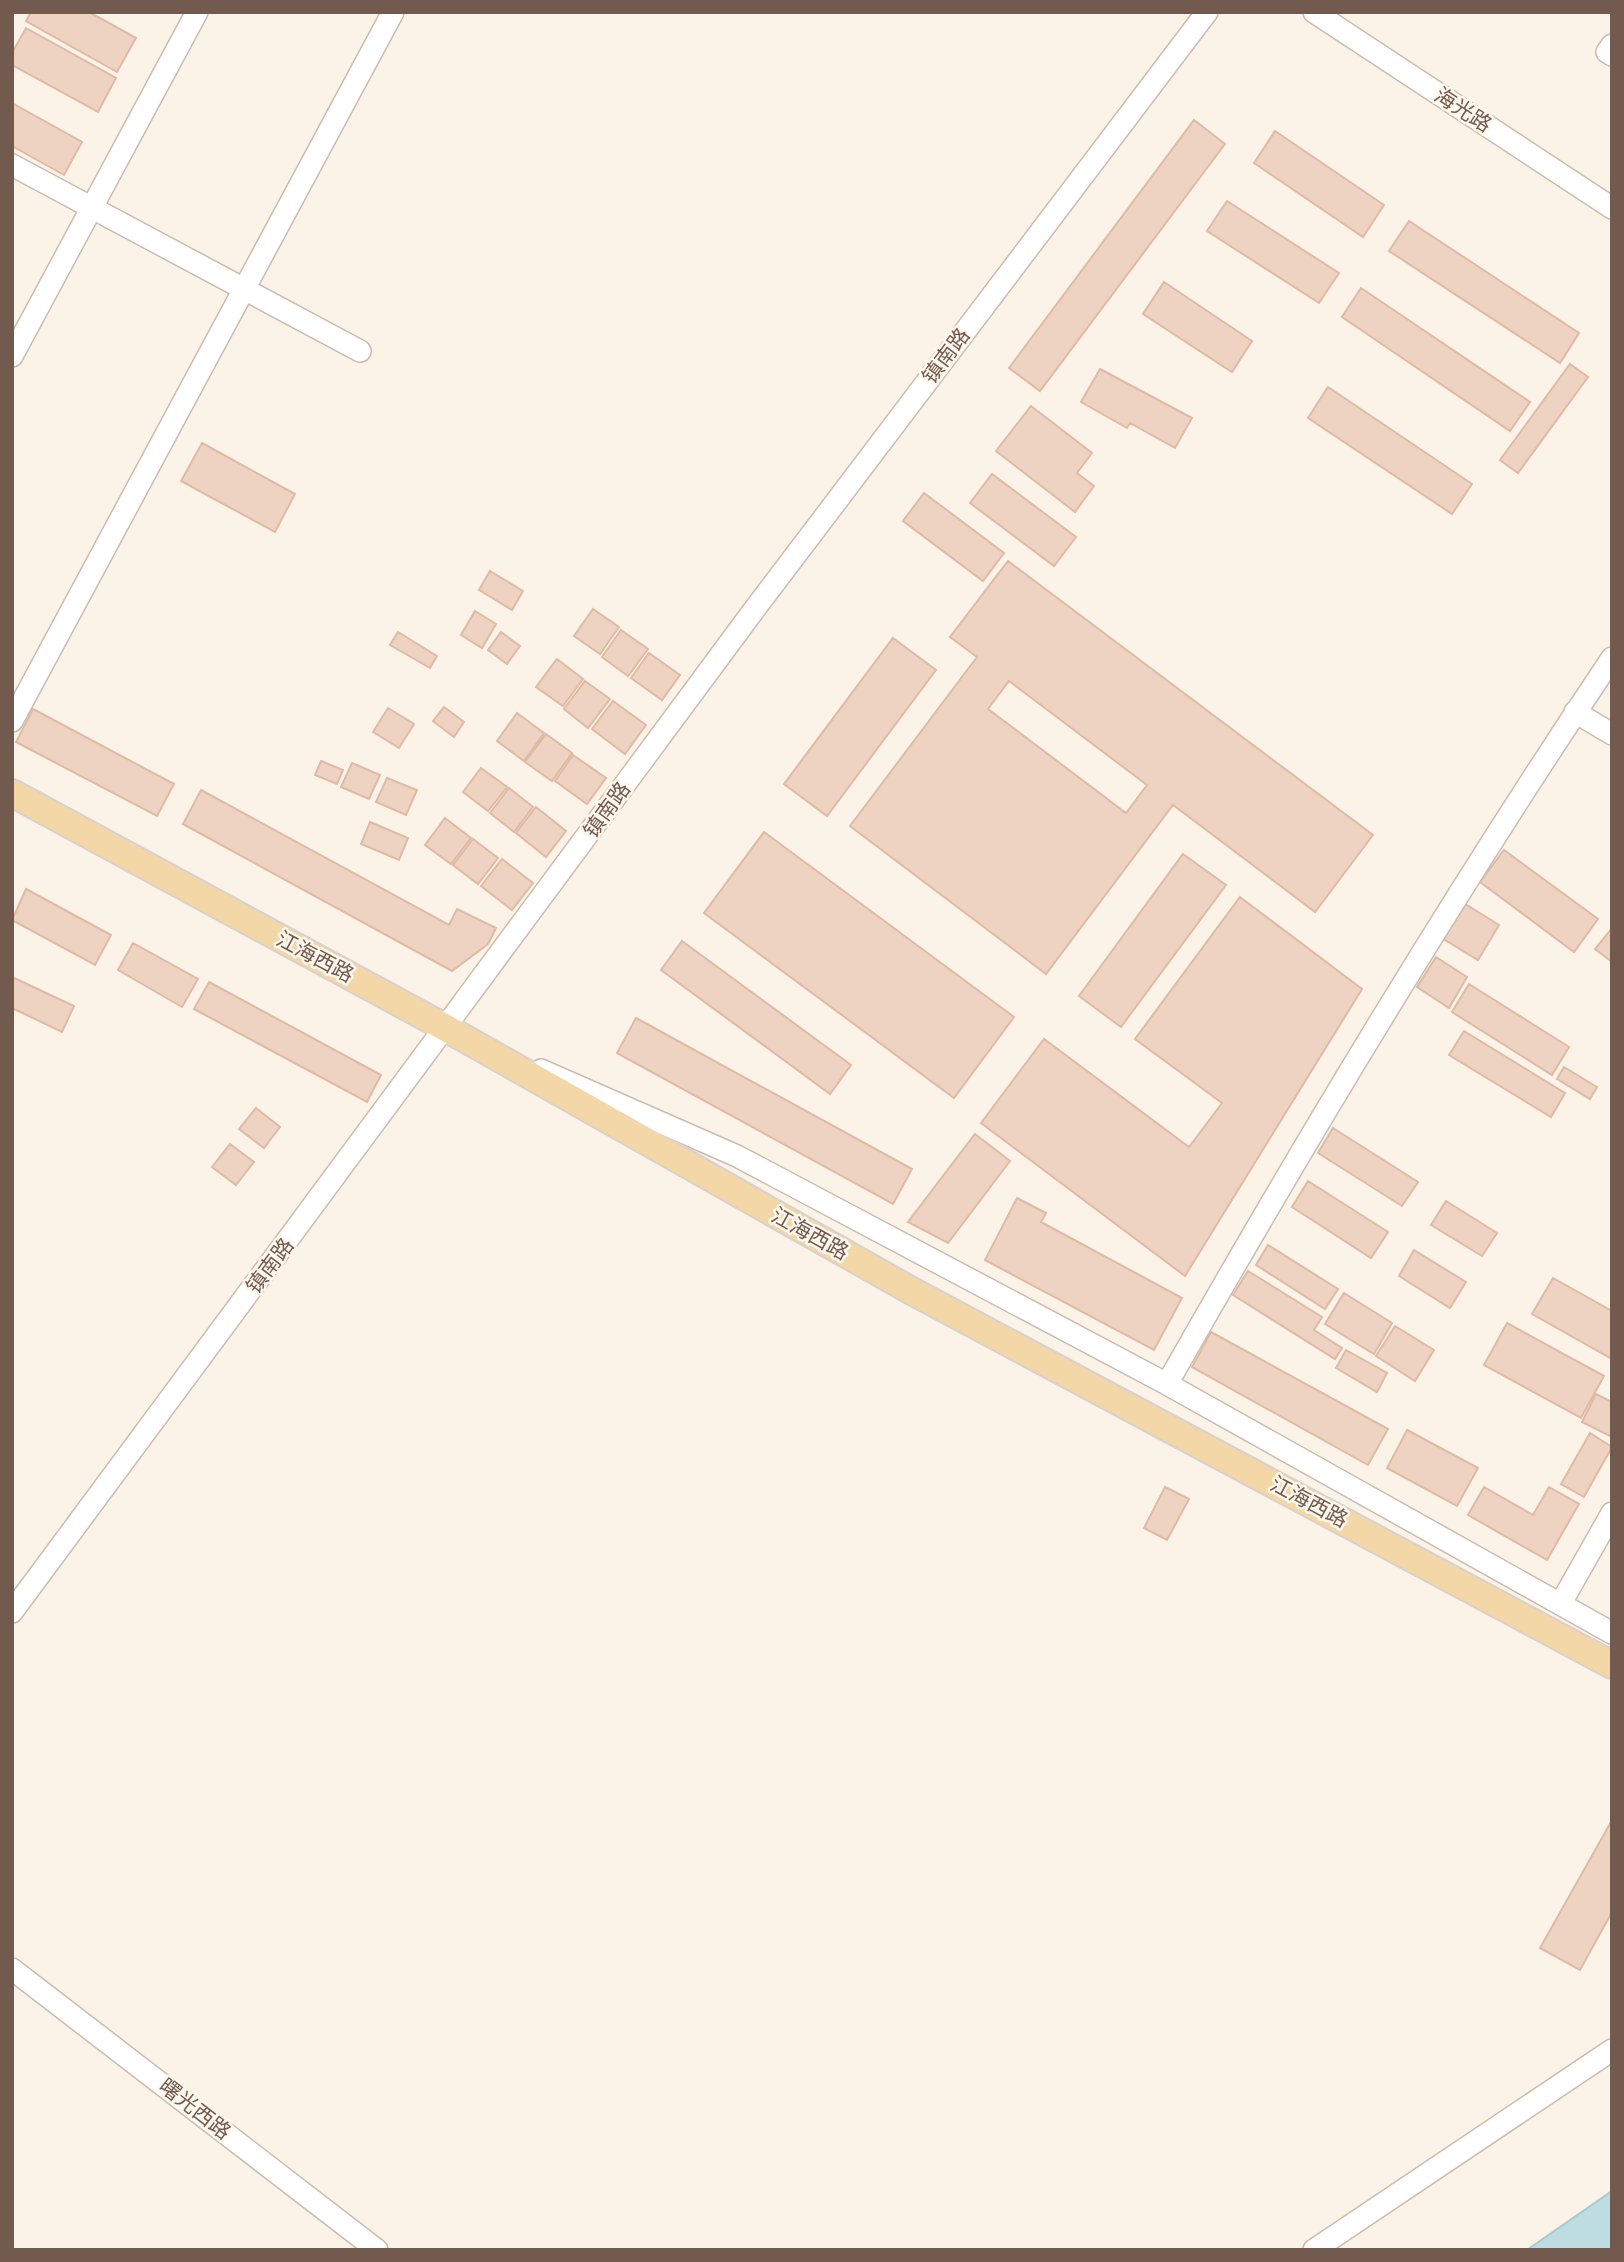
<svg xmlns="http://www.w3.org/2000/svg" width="1624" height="2262" font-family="'Public Sans','Noto Sans SC',sans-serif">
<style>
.water{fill:#bedde3;stroke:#a5ccd3;stroke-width:2}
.building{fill:#eed3c2;stroke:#dfbaa4;stroke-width:2;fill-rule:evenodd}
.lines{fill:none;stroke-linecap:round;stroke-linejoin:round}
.minor-casing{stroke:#ccbcaf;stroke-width:24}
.major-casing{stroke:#d8d1cd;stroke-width:30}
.minor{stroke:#fff;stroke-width:21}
.major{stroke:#f3d7a7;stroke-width:26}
.labels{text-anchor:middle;stroke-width:5;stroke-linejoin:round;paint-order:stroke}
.street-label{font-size:21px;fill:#725b4e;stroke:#fdf7ee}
</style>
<rect width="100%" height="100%" fill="#fbf3e8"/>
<!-- water -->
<path class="water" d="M1612 2191V2250H1527Z"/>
<!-- building -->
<path class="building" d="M31 12H89L136 38 117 72 26 21Z
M26 28 116 78 98 112 12 65V53Z
M12 103 82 142 64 175 12 146Z
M1194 120 1225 144 1040 391 1009 368Z
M1275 131 1384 205 1363 237 1254 163Z
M1227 201 1339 273 1319 303 1207 231Z
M1409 221 1579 333 1560 363 1389 251Z
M1164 282 1252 341 1232 372 1143 314Z
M1361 288 1530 402 1510 431 1342 317Z
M1570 364 1588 377 1518 473 1500 460Z
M1100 369 1192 418 1175 448 1130 423 1127 428 1081 402Z
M1328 387 1472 484 1452 514 1308 418Z
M1031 406 1092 453 1077 473 1094 486 1075 512 996 451Z
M202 443 295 494 275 532 181 481Z
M992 474 1076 537 1054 566 970 503Z
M924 493 1004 553 983 581 903 521Z
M1008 561 1373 835 1315 912 1173 805 1046 974 850 826 977 657 950 637ZM1009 681 1147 785 1126 813 988 709Z
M490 571 523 591 512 610 479 590Z
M593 609 619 627 600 654 574 636Z
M475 611 496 624 482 648 461 635Z
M621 630 648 649 628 676 602 657Z
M398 632 437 656 430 668 390 645Z
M501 632 520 646 507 664 488 650Z
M893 638 936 670 827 816 784 784Z
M649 653 680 675 662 700 631 678Z
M557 659 583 679 563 706 536 687Z
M585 681 610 699 588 728 564 709Z
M613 701 646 725 625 754 592 729Z
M444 707 464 722 454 737 433 721Z
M388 708 414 724 399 748 373 732Z
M33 709 174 784 157 816 16 742Z
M517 713 544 733 524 761 497 741Z
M546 734 572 753 552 781 525 762Z
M573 755 606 778 587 804 555 781Z
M321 761 343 770 337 784 315 775Z
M352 763 380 775 369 799 341 787Z
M481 768 507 787 488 811 463 792Z
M387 778 417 790 406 815 376 802Z
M509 788 533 807 514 832 490 813Z
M201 790 449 925 457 909 496 928 488 944 452 971 183 824Z
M536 807 566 831 546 857 516 833Z
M445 818 471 838 451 864 425 845Z
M370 822 408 838 399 860 361 844Z
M764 832 1014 1017 954 1098 704 913Z
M473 839 498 858 478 884 453 865Z
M1504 850 1598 919 1574 952 1480 882Z
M1183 854 1226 885 1121 1027 1079 996Z
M502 859 533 883 512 910 481 886Z
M26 889 111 935 95 965 12 920Z
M1240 897 1362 989 1185 1276 981 1123 1044 1039 1189 1147 1222 1103 1135 1039Z
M1462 902 1499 925 1478 960 1440 937Z
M1612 928V962L1595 949Z
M682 941 851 1065 830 1094 661 970Z
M133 943 198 979 182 1007 118 970Z
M1436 957 1467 977 1449 1008 1417 987Z
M12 977 74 1006 62 1032 12 1008Z
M209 982 381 1075 367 1102 194 1009Z
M1469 984 1569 1047 1552 1075 1452 1012Z
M636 1018 912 1169 893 1204 617 1053Z
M1464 1031 1565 1093 1551 1117 1449 1055Z
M1564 1067 1597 1087 1590 1099 1557 1079Z
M256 1108 280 1127 264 1148 239 1129Z
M1333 1128 1418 1182 1402 1206 1318 1153Z
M975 1134 1010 1161 948 1243 908 1222Z
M230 1144 254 1162 236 1185 212 1167Z
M1308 1181 1388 1232 1371 1258 1292 1207Z
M1017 1198 1046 1213 1041 1222 1182 1298 1154 1350 985 1260Z
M1446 1201 1497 1233 1482 1256 1431 1225Z
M1268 1245 1338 1289 1325 1309 1256 1265Z
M1414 1250 1466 1282 1450 1308 1399 1276Z
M1248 1271 1322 1317 1314 1330 1342 1348 1335 1359 1233 1295Z
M1553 1278 1612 1311V1359L1532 1314Z
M1344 1293 1392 1323 1374 1354 1325 1324Z
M1507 1323 1604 1376 1581 1418 1484 1365Z
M1395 1326 1434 1350 1415 1381 1376 1356Z
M1211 1332 1388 1429 1368 1465 1192 1367Z
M1346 1350 1387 1373 1377 1392 1336 1368Z
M1596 1394 1612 1402V1437L1582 1422Z
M1407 1430 1478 1468 1457 1506 1387 1468Z
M1590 1433 1612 1447 1584 1497 1561 1484Z
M1165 1487 1189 1499 1167 1540 1144 1528Z
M1484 1487 1533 1515 1549 1487 1579 1504 1547 1560 1468 1515Z
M1612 1820V1912L1580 1970 1540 1948Z"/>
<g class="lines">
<!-- minor casing -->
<g class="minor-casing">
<path id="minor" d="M1314 12 1612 208
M1612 45 1607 52 1612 55
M12 165 360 351
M12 356 197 12
M1575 712 1612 734
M12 721 393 12
M541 1070 737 1156 1167 1384 1612 1633
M1167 1384C1307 1137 1454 894 1612 658
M1561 1603 1612 1513
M12 1612 751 614 1207 12
M12 1969 377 2250
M1314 2250 1612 2050"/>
</g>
<!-- major casing -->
<g class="major-casing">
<path id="major" d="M12 793 446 1028 910 1290 1612 1665"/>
</g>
<!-- minor -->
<use href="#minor" class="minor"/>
<!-- major -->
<use href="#major" class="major"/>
</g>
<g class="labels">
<!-- street labels -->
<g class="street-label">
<text transform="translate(1463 110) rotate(33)" y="7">海光路</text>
<text transform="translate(946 356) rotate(-53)" y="7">镇南路</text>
<text transform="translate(607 810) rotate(-54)" y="7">镇南路</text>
<text transform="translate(315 957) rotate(28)" y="7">江海西路</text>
<text transform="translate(810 1234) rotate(29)" y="7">江海西路</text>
<text transform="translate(270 1266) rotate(-53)" y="7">镇南路</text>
<text transform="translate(1309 1502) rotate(28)" y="7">江海西路</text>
<text transform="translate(195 2109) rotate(38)" y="7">曙光西路</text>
</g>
</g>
<!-- border -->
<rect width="1624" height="2262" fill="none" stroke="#725b4e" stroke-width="28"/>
</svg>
